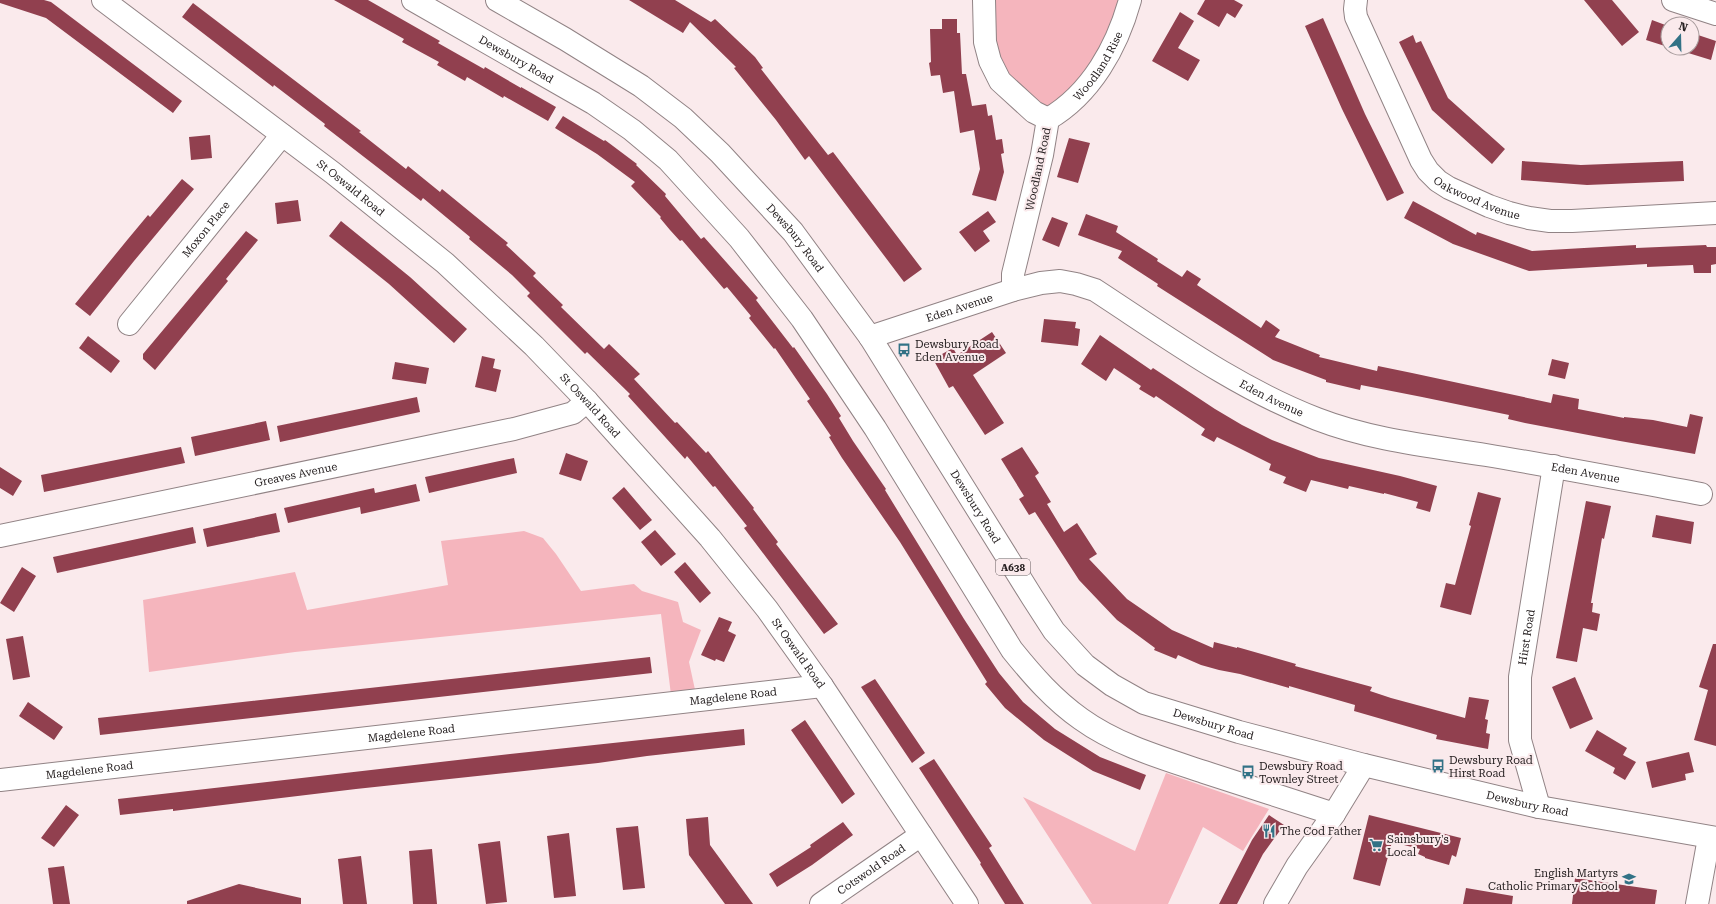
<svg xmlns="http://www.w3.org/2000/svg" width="1716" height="904" font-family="'Roboto Serif',serif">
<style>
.green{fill:#f5b5bd}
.building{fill:#91404f}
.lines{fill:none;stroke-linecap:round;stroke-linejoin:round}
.minor-casing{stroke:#918385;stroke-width:24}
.highway-casing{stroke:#918385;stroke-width:24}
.minor{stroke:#fff;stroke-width:22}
.highway{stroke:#fff;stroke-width:22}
.labels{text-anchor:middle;stroke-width:4;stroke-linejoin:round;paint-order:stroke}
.shield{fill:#faeaec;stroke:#665d5f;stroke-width:1}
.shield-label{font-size:10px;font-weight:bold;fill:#272122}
.street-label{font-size:11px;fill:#272122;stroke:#faeaec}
.poi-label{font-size:11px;fill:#272122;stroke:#faeaec;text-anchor:start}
</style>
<rect width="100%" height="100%" fill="#faeaec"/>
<!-- green -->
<path class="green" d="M984 0H1130L1117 38 1048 119 1000 81Z
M524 531 543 538 556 554 581 591 634 584 642 591 678 602 683 622 701 630 689 662 697 699 672 703 661 614 295 652 149 672 143 600 295 572 307 610 448 585 441 541Z
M1166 773 1269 809 1243 851 1203 827 1168 904H1092L1023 797 1135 851Z"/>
<!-- building -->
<path class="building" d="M0 0H44L51 2 182 101 173 113 46 18 0 3Z
M334 0H368L440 41 438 43 484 69 485 67 521 88V87L556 107 548 121 504 96 503 98 467 77 465 81 437 65 439 62 402 42 404 39Z
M629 0H675L711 22 715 19 755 57 763 68 761 69 828 155 833 152 922 269 904 282 809 156 805 160 776 120 734 68 736 67 690 22 683 33Z
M1205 0H1234L1243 5 1235 18 1227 13 1219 27 1197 14Z
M1584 0H1612L1639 32 1622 46Z
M193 3 361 131 359 132 406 169 408 166 440 192 442 189 508 243 506 245 536 273 533 276 563 305 561 307 604 349 609 344 640 374 634 379 675 423 677 422 706 453 708 451 754 508 753 509 778 542 776 544 838 624 824 634 744 528 747 526 715 486 713 487 687 456 685 459 628 396 630 394 587 352 585 354 527 296 530 293 512 275 469 239 470 237 423 198 421 201 324 126 325 124 274 85 273 87 182 17Z
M1180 12 1194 21 1178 48 1200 60 1188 81 1152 61Z
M1323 18 1365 114 1404 193 1387 201 1342 109 1305 26Z
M942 19H957V33H960L962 74H966L972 106 986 104 988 116 992 115 996 140 1002 139 1004 153 1001 154 1004 172 996 201 972 195 980 169 974 130 960 133 954 91 943 93 940 75 931 76 929 63 931 62 930 29H942Z
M1652 20 1668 26V47L1646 40Z
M1692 33 1716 41 1711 60 1672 48H1692Z
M1413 35 1416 43 1421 41 1448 98 1505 149 1492 164 1432 110 1399 42Z
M563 116 604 141 605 140 637 164 636 165 666 194 665 196 701 239 704 237 758 298 756 300 793 348 794 347 827 394 841 416 839 418 853 441 886 489 885 490 964 619 999 673 1023 702 1055 729 1100 757 1146 775 1140 790 1093 771 1044 740 1005 708 985 684 987 682 900 542 842 458 829 437 831 436 807 401 810 399 775 348 774 349 749 318 751 316 727 287 724 289 682 240 680 241 670 230 660 218 661 217 631 186 635 182 597 154 555 128Z
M210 135 212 158 191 160 189 137Z
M1069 138 1090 143 1078 183 1057 177Z
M1522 161 1581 165 1683 161 1684 181 1587 185 1521 180Z
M182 179 194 189 134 261 90 316 75 304 128 239 148 215 150 217Z
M298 200 301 221 277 224 275 203Z
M1413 201 1476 235 1477 232 1532 251 1636 245V248L1706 245 1707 247H1716V264L1711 265V273H1694L1693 265 1647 267V264L1529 271 1453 244 1404 218Z
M988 211 996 222 983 231 990 241 975 252 959 232Z
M1086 214 1118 226 1116 232 1155 257 1158 259 1157 261 1182 277 1187 270 1201 279 1197 285 1261 328 1266 320 1280 330 1275 337 1320 355 1319 357 1377 371 1378 366 1412 373 1551 403 1553 394 1579 399 1578 409 1624 418V417L1653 420 1687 427 1690 414 1703 417 1695 454 1620 441 1525 423 1508 419 1509 415 1422 397 1361 385 1360 390 1326 382V380L1273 360 1157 286 1158 284 1118 258 1122 251 1078 235Z
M1052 217 1068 223 1059 247 1042 240Z
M341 221 410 277 467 329 454 343 389 284 329 236Z
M246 231 258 240 226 279 228 281 155 370 143 359V354Z
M1044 319 1076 322 1075 328 1080 329 1078 346 1041 342Z
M992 332 1006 353 973 375 1004 423 985 435 953 386 949 388 933 359 953 348 957 355Z
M1100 335 1151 370 1153 368 1215 409 1242 425 1272 440 1319 458 1400 476 1437 486 1430 512 1416 508 1418 502 1384 493V494L1349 486 1348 489 1311 480 1306 492 1283 483 1286 477 1269 470 1271 464 1217 437 1214 442 1201 435 1205 429 1156 396 1154 398 1139 389 1141 386 1114 368 1106 381 1081 364Z
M88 336 120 361 111 373 79 348Z
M482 356 495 359 493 368 501 370 496 392 475 387Z
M1552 359 1569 363 1565 379 1548 375Z
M395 362 429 368 426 384 392 379Z
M417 397 420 412 280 442 277 426Z
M266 421 270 440 195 456 191 437Z
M181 447 185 463 44 492 41 475Z
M1022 447 1039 473 1035 476 1051 502 1047 504 1064 532 1077 523 1097 554 1089 559 1127 599 1172 630 1213 648 1214 642 1237 648V647L1296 664 1295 666 1372 687 1370 691 1391 698 1465 718 1469 697 1489 700 1485 719 1488 720 1486 733 1490 734 1488 749 1436 739 1437 735 1354 711 1355 705 1289 686V688L1240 674 1219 670 1201 665 1178 655 1176 659 1154 650 1155 648 1117 620 1079 580 1035 512 1029 515 1019 499 1024 496 1001 459Z
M566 453 588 461 581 481 559 474Z
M514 458 517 473 429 493 425 477Z
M0 467 22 481 13 496 0 488Z
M416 484 420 501 361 514 360 507 288 523 284 508 374 488 375 493Z
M624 487 652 520 640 530 612 498Z
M1478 492 1501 498 1471 615 1440 607 1446 583 1455 585 1471 526 1469 525Z
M1586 501 1611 506 1604 539 1602 538 1591 603H1593L1592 612 1600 614 1597 631 1583 628 1577 662 1556 658Z
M276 513 280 532 207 547 203 529Z
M1656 515 1694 522 1691 544 1652 537Z
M193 527 196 543 57 573 53 557Z
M655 530 676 554 661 566 641 542Z
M685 562 711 593 700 603 674 572Z
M22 567 36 576 14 612 0 603Z
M719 617 732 622 728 631 736 635 724 662 716 659 715 661 701 655Z
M23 636 30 677 13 680 6 639Z
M1713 644H1716V746L1694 740 1708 690 1699 687Z
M650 657 652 673 100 735 98 718Z
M1575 677 1593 719 1570 729 1552 687Z
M875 679 925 753 912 763 861 687Z
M28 702 63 727 54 740 19 716Z
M805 720 855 794 842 804 791 730Z
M744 729 745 745 647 756 598 763 356 789 173 811V809L120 815 118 799 510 754Z
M1597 730 1627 748 1623 755 1636 762 1625 780 1613 773 1615 768 1585 751Z
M1689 752 1694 772 1685 774 1686 780 1652 788 1646 762Z
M934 759 992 846 989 848 1024 904H1005L980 864 981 863 919 768Z
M66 805 79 815 54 847 41 838Z
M1269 815 1284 825 1263 854 1237 904H1219L1252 840Z
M1369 815 1461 838 1456 857 1452 855 1449 865 1425 858V857L1418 854 1420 849 1392 842 1380 886 1353 879Z
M708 817 710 845 753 904H725L689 855 686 819Z
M843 822 853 835 812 865 777 887 769 874 811 847 810 845Z
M638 826 645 888 623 890 616 828Z
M569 833 576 896 554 898 547 836Z
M500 841 507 902 486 904 478 844Z
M432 849 437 904H413L409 851Z
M361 856 367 904H343L338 859Z
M64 866 70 904H53L48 868Z
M1575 878 1657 890 1655 904H1572Z
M239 884 301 898V904H187V901Z
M1466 888 1513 896 1512 904H1463Z"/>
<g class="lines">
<!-- minor casing -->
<g class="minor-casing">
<g id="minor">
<path id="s1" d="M103 0 333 173 445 263 534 346 587 401 710 538 767 609 822 686 967 904"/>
<path id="s2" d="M413 0 593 103 632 130 668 160 739 238 802 319 875 428 1012 650C1033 676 1054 700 1081 719 1117 745 1162 758 1204 772 1247 786 1291 800 1334 814"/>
<path d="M984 0 985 42 990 61 1000 81 1034 112 1048 119 1042 155 1013 274V290"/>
<path id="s3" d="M1356 0 1355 9 1356 17 1421 160 1428 171 1438 181 1449 188 1489 206 1509 213 1529 218 1550 221H1572L1716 213"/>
<path d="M1673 0 1716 14"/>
<path id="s4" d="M1048 119C1091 94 1117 47 1130 0"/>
<path id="s5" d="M129 324 282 135"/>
<path id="s6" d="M870 337 1013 290 1041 283 1060 281 1076 284 1095 290C1167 337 1237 388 1317 419 1371 440 1430 446 1486 455 1558 467 1630 481 1701 494"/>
<path id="s7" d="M0 536 514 429 573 413 587 401"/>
<path id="s8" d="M0 780 822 686"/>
<path id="s9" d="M1539 807 1520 740V677L1554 466"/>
<path id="s10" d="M821 904 921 835"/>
<path d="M1275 904 1297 866 1334 814 1364 765"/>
<path d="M1697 904 1709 838"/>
</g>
</g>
<!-- highway casing -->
<g class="highway-casing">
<g id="highway">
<path id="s11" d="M497 0 565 39 641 86 683 118 720 153 793 232 870 337 1032 597 1054 631 1085 665 1112 685 1144 703 1239 732 1364 765 1539 807 1716 838"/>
</g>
</g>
<!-- minor -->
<use href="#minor" class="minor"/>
<!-- highway -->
<use href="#highway" class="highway"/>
</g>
<!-- icons -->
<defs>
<g id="bus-bare" transform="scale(1.08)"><path d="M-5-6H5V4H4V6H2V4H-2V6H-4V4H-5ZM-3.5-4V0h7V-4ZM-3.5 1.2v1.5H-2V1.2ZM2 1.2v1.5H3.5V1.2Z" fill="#327286" stroke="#faeaec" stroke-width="2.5" paint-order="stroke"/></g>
<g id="restaurant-bare" transform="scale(1.08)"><path d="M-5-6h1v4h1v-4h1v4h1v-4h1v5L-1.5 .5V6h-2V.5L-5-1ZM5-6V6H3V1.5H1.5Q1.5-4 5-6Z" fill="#327286" stroke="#faeaec" stroke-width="2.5" paint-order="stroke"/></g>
<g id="supermarket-bare" transform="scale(1.08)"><path d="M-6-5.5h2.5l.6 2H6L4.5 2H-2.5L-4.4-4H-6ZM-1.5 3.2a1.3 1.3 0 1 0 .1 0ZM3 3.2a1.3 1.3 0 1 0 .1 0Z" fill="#327286" stroke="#faeaec" stroke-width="2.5" paint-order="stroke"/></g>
<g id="school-bare" transform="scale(1.08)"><path d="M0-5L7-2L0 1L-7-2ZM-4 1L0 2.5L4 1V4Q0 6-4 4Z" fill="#327286" stroke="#faeaec" stroke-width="2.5" paint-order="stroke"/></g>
</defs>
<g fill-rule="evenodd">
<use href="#bus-bare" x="904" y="350"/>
<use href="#bus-bare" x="1438" y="766"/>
<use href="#bus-bare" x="1248" y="772"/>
<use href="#restaurant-bare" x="1269" y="831"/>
<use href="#supermarket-bare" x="1376" y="845"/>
<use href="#school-bare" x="1629" y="879"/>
</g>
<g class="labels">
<!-- shield labels -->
<rect class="shield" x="996" y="559" width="34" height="16" rx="3"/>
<g class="shield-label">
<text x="1013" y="571">A638</text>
</g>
<!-- street labels -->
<g class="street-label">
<text dy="4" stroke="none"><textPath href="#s2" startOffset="119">Dewsbury Road</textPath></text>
<text dy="4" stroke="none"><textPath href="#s4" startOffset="74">Woodland Rise</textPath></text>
<text transform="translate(1038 169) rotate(-78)" y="4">Woodland Road</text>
<text dy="4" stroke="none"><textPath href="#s1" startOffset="311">St Oswald Road</textPath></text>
<text dy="4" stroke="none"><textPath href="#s3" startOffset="244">Oakwood Avenue</textPath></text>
<text dy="4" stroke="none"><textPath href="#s5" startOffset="122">Moxon Place</textPath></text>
<text dy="4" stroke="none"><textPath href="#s11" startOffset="385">Dewsbury Road</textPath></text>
<text dy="4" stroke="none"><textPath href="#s6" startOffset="94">Eden Avenue</textPath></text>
<text dy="4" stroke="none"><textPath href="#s6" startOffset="442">Eden Avenue</textPath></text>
<text dy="4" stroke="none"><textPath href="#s1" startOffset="635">St Oswald Road</textPath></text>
<text dy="4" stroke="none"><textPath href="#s6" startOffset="766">Eden Avenue</textPath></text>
<text dy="4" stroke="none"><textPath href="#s7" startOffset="302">Greaves Avenue</textPath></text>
<text dy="4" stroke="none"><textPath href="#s11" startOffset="709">Dewsbury Road</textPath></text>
<text dy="4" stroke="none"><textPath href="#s9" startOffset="173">Hirst Road</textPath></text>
<text dy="4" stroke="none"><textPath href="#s1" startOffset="959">St Oswald Road</textPath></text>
<text dy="4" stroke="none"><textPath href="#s8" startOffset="738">Magdelene Road</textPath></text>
<text dy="4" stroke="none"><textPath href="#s11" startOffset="1045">Dewsbury Road</textPath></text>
<text dy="4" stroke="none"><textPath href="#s8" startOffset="414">Magdelene Road</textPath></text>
<text dy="4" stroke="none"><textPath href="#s8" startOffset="90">Magdelene Road</textPath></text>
<text dy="4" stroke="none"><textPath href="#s11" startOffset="1369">Dewsbury Road</textPath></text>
<text dy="4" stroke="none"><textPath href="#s10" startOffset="61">Cotswold Road</textPath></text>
</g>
<!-- poi labels -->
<g class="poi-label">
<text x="915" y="348">Dewsbury Road<tspan x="915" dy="13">Eden Avenue</tspan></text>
<text x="1449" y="764">Dewsbury Road<tspan x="1449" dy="13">Hirst Road</tspan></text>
<text x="1259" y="770">Dewsbury Road<tspan x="1259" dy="13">Townley Street</tspan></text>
<text x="1280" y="835">The Cod Father</text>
<text x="1387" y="843">Sainsbury's<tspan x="1387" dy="13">Local</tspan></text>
<text x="1618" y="877" text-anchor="end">English Martyrs<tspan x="1618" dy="13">Catholic Primary School</tspan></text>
</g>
</g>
<!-- north arrow -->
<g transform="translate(1680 36) rotate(20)"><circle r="19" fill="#faeaec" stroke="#a69a9b"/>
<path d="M0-3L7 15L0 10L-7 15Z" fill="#327286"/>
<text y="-6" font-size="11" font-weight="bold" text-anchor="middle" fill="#272122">N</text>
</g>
</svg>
